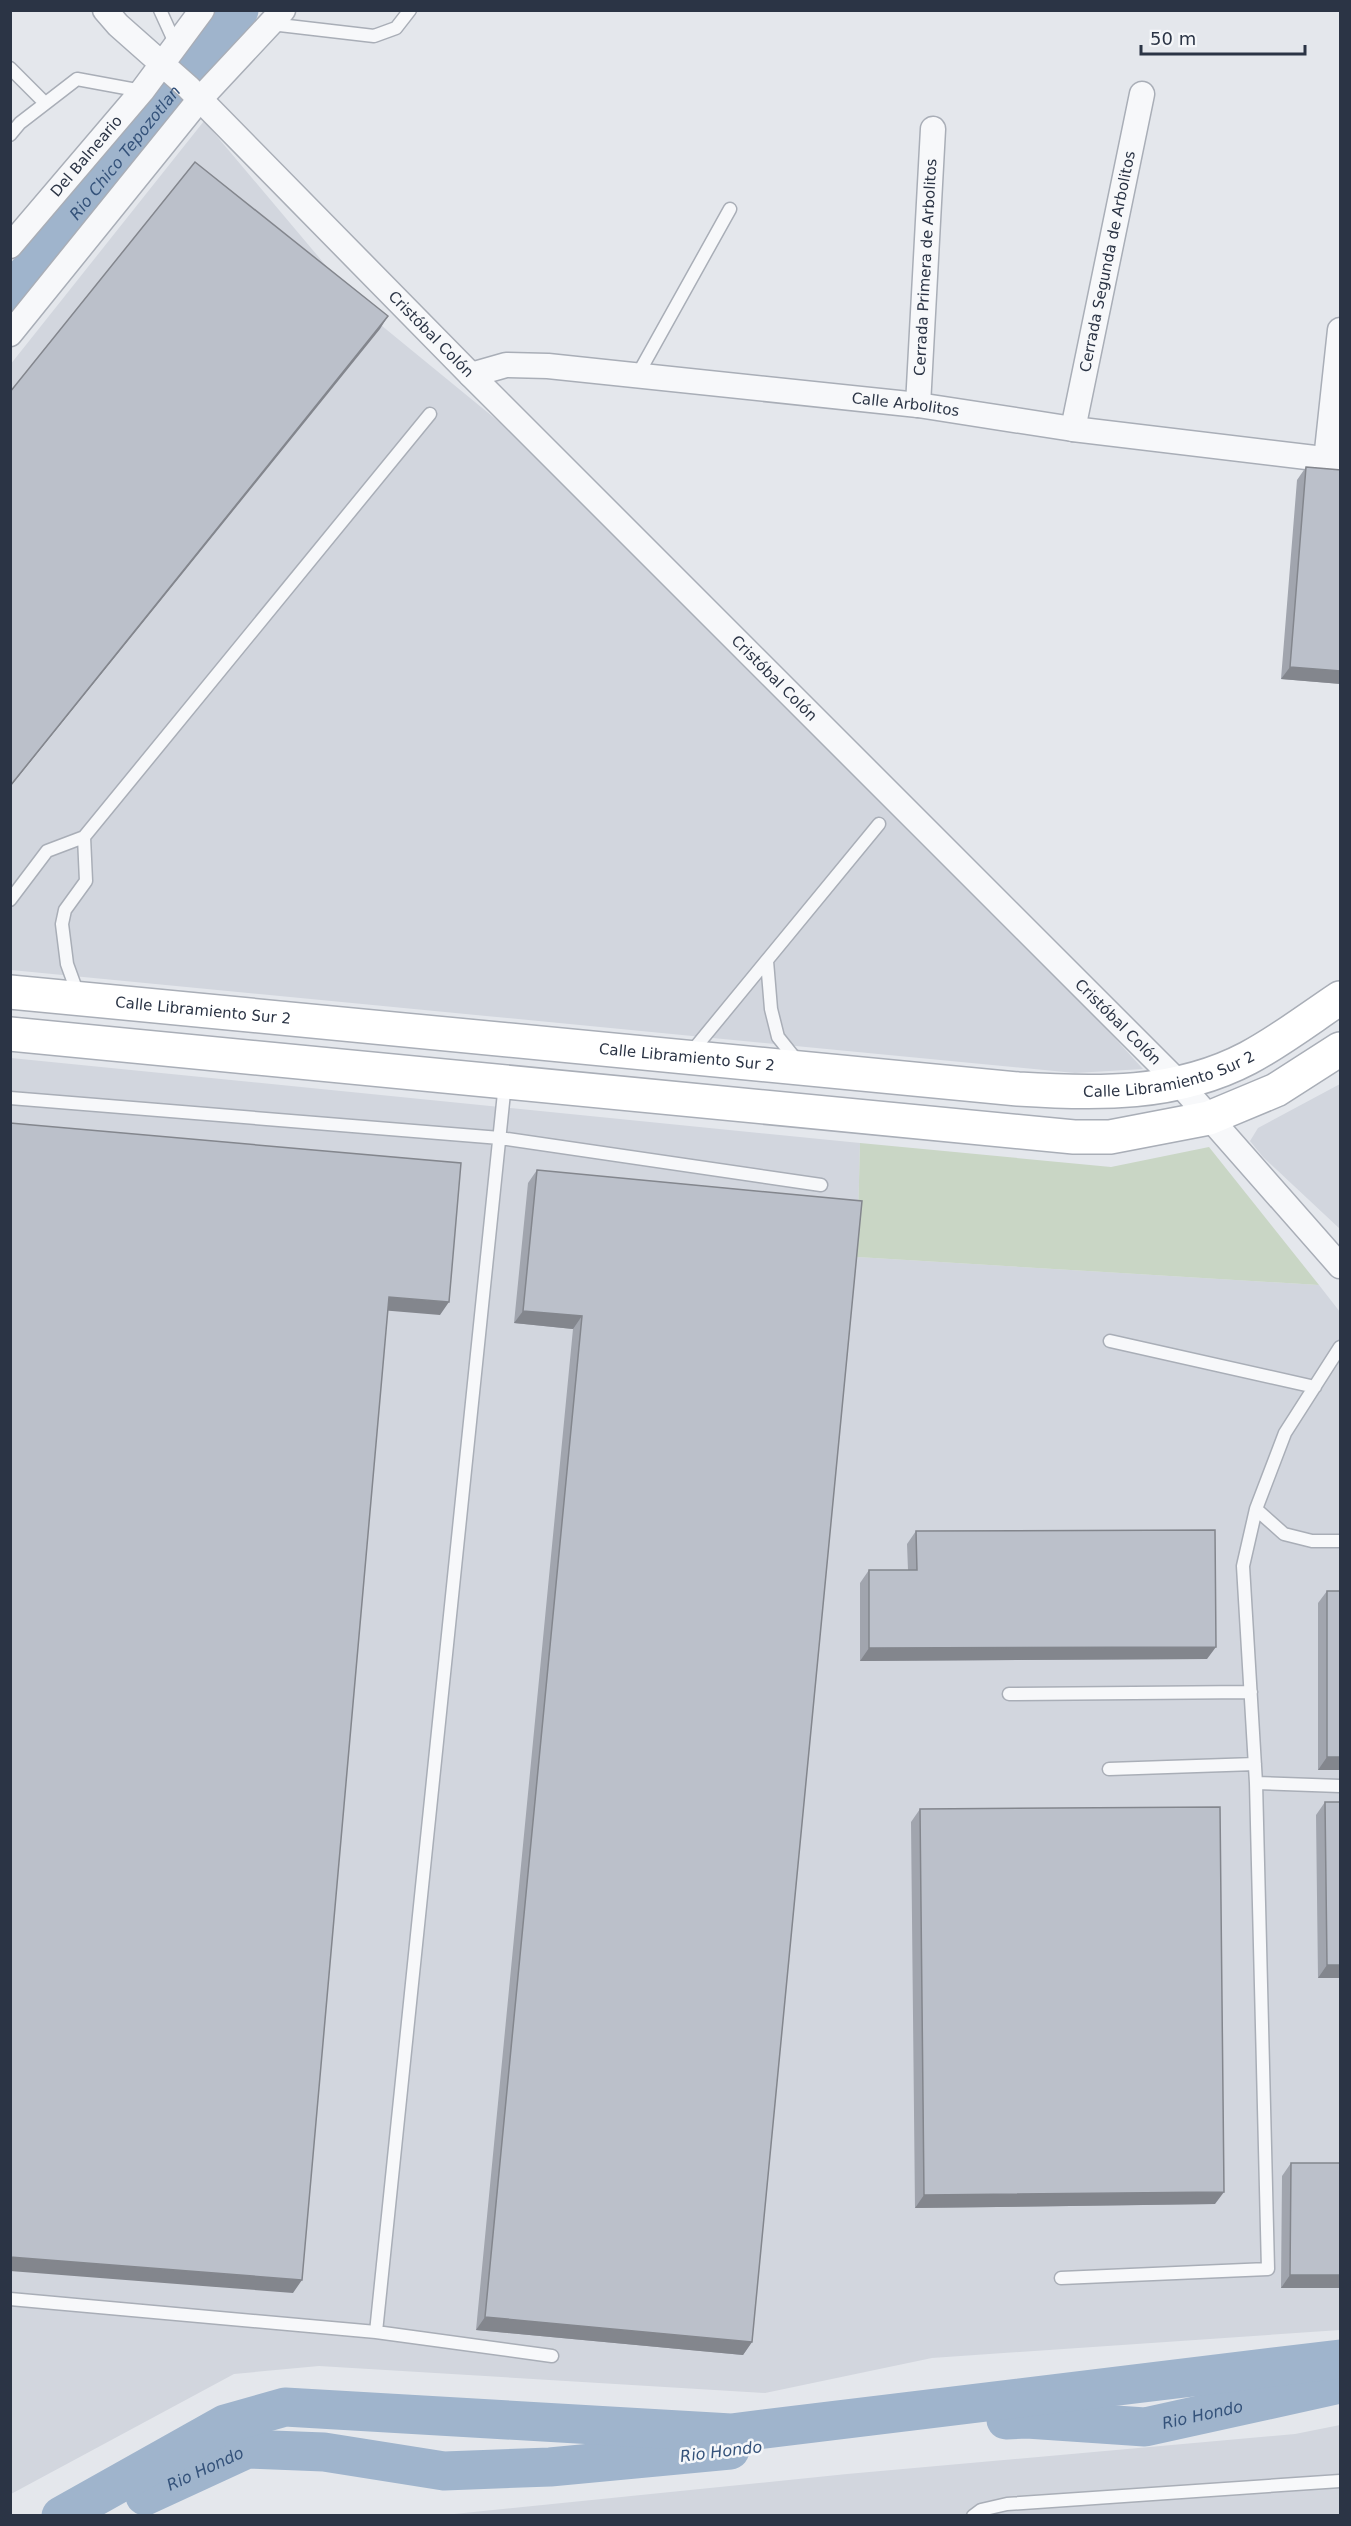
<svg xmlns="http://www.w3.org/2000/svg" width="1351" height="2526" font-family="'DejaVu Sans',sans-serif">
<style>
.built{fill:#d2d6de}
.green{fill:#c9d6c5}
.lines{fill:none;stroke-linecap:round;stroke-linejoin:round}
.river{stroke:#9fb4cc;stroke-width:39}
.lane-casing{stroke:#a9aeb7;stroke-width:15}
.street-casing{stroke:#a9aeb7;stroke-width:27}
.secondary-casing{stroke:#a9aeb7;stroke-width:36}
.lane{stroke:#f7f8fa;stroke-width:12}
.street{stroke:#f7f8fa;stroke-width:24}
.secondary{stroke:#fff;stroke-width:33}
.wall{fill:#a1a5ae}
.shaded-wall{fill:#83868d}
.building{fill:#bbc0ca;stroke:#83868d;stroke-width:1.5}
.labels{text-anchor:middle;stroke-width:5;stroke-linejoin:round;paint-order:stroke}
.street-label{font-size:15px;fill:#2b3445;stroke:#f4f6f9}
.water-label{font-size:16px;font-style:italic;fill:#34527a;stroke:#f4f6f9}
</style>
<rect width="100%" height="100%" fill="#e4e7ec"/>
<!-- built -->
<path class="built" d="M204 121 365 312 525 443 917 840 1080 1000 1143 1069 1075 1073 11 970 10 365Z
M11 1058 860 1143 857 1257 1319 1285 1340 1312V2330L932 2358 765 2393 319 2366 234 2374 11 2494Z
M1340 1084V1229L1263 1157 1250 1141 1258 1128Z
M1340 2425V2515L435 2516 847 2474 1295 2434Z"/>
<!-- green -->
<path class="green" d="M860 1143 1111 1167 1209 1147 1319 1285 857 1257Z"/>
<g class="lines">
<!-- river -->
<g class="river">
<path id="s1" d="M10 295 239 10"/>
<path id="s2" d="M1006 2420 1027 2419 1145 2427 1340 2384"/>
<path id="s3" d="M145 2496 247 2449 324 2452 444 2471 550 2467 730 2450"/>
<path d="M61 2516 225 2424 285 2407 731 2433 1340 2359"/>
</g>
<!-- lane casing -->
<g class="lane-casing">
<path id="lane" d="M160 10 176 45
M271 24 374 36 396 28 410 10
M10 68 45 103
M10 135 20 123 77 79 142 91
M637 376 730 209
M10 900 47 851 84 837 430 414
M767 961 771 1009 778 1037 798 1062
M79 997 67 964 62 924 65 910 86 881 84 837
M689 1055 879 824
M10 1098 500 1138 821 1185
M1110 1341 1315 1387
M1340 1347 1285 1433 1256 1509 1243 1566 1256 1783 1340 1786
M1256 1509 1284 1534 1312 1541H1340
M1009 1694 1251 1692
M1109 1769 1255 1764
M1061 2278 1268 2269 1256 1783
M10 2299 376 2332 552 2356
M376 2332 505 1083
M973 2516 981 2510 1007 2504 1340 2481"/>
</g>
<!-- street casing -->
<g class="street-casing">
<g id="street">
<path id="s4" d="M105 10 118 25 188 87 471 375 1179 1083 1340 1266"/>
<path id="s5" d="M10 246 142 91 202 10"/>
<path d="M10 334 199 100 283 10"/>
<path id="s6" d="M471 375 506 365 548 366 918 405 1073 429 1340 461"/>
<path id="s7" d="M918 405 933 129"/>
<path id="s8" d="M1073 429 1142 94"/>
<path d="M1326 460 1340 330"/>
</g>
</g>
<!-- secondary casing -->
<g class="secondary-casing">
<g id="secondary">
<path id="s9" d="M10 992 1018 1089C1096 1094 1176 1096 1248 1058 1280 1041 1310 1018 1340 998"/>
<path d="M10 1034 1074 1137H1110L1209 1118 1276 1090 1340 1049"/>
</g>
</g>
<!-- lane -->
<use href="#lane" class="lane"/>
<!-- street -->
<use href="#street" class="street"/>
<!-- secondary -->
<use href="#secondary" class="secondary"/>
</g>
<!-- wall -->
<path class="wall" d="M1306 467 1341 470V684L1281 679 1297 480Z
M537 1170 862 1201 752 2342 743 2355 476 2330 573 1329 514 1323 528 1183Z
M916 1531 1207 1659 860 1661V1583L869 1570H908L907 1544Z
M1327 1591 1341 1770H1318V1603Z
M1325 1802H1341V1978H1318L1316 1815Z
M920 1809 1215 2204 915 2208 911 1822Z
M1291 2163 1341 2288H1281L1282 2176Z"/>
<!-- shaded-wall -->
<path class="shaded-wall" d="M388 316 380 329 10 787V786Z
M1290 667 1341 671V684L1281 679Z
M389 1297 449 1302 440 1315 380 1310Z
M523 1311 582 1316 573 1329 514 1323Z
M1216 1647 1207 1659 860 1661 869 1648Z
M1327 1757H1341V1770H1318Z
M1327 1965H1341V1978H1318Z
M1224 2192 1215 2204 915 2208 924 2195Z
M10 2257 302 2280 293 2293 10 2271Z
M1290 2275H1341V2288H1281Z
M485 2317 752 2342 743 2355 476 2330Z"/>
<!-- building -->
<path class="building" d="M195 162 388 316 10 786V392Z
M1306 467 1341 470V671L1290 667Z
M10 1123 461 1163 449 1302 389 1297 302 2280 10 2257Z
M537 1170 862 1201 752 2342 485 2317 582 1316 523 1311Z
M1215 1530 1216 1647 869 1648V1570H917L916 1531Z
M1327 1591H1341V1757H1327Z
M1325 1802H1341V1965H1327Z
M1220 1807 1224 2192 924 2195 920 1809Z
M1291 2163H1341V2275H1290Z"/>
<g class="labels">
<!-- street labels -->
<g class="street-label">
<text dy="5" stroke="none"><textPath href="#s5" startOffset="118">Del Balneario</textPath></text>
<text dy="5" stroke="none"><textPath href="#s8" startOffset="171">Cerrada Segunda de Arbolitos</textPath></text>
<text dy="5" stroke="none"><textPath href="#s7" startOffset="138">Cerrada Primera de Arbolitos</textPath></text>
<text dy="5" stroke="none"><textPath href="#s4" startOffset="460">Cristóbal Colón</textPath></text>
<text dy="5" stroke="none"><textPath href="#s6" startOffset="438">Calle Arbolitos</textPath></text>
<text dy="5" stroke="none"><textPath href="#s4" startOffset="946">Cristóbal Colón</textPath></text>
<text dy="5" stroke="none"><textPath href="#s9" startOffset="194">Calle Libramiento Sur 2</textPath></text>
<text dy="5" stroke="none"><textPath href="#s4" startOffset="1432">Cristóbal Colón</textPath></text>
<text dy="5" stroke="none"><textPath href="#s9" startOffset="680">Calle Libramiento Sur 2</textPath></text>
<text dy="5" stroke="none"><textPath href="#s9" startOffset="1166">Calle Libramiento Sur 2</textPath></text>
</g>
<!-- water labels -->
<g class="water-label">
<text dy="6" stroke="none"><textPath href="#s1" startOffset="183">Rio Chico Tepozotlan</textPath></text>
<text dy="6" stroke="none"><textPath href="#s2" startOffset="198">Rio Hondo</textPath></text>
<text transform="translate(721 2451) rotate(-7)" y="6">Rio Hondo</text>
<text dy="6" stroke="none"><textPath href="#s3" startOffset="66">Rio Hondo</textPath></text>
</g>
</g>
<!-- border -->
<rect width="1351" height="2526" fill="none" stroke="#2b3445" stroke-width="24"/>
<!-- scale -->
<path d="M1141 45v9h164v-9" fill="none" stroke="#2b3445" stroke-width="3"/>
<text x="1150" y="45" font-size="18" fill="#2b3445" stroke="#f4f6f9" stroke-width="4.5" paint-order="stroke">50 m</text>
</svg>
